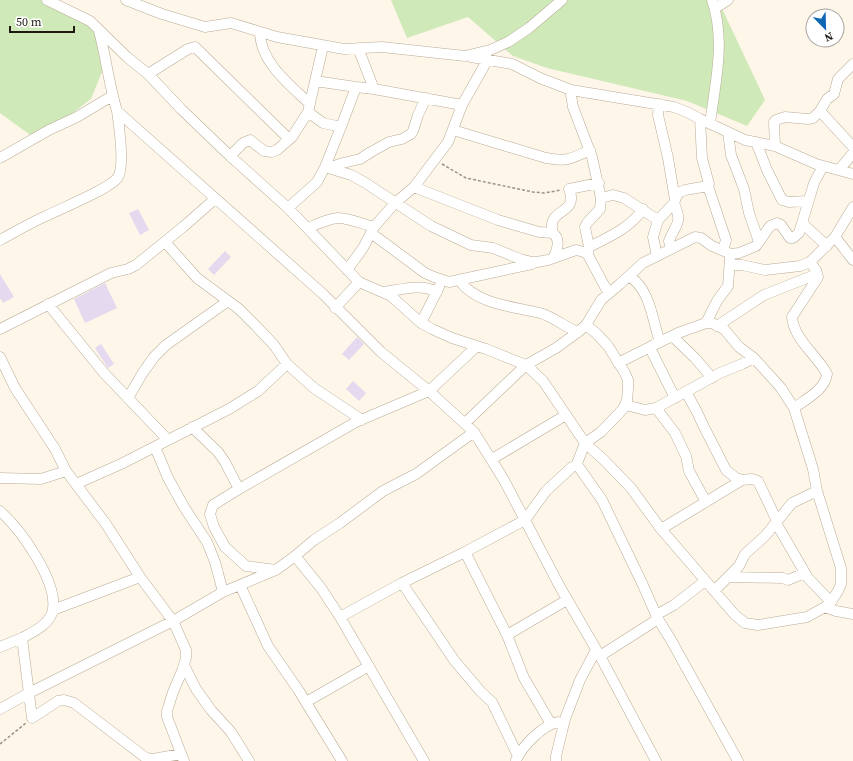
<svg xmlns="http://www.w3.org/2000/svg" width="853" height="761" font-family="'Source Serif 4',serif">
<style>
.green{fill:#d0e9b9}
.building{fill:#e4d9ef}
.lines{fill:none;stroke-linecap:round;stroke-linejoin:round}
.street-casing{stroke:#b9ab96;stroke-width:11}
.path{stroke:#9a9388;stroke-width:1.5;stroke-dasharray:3 2;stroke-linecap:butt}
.street{stroke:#fff;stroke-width:10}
</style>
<rect width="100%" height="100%" fill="#fef6e9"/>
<!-- green -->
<path class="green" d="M0 0H51L81 16 101 40 106 62 91 99 37 140 0 113Z
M391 0H718L765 100 747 126 687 101 547 68 513 56 468 17 407 38Z"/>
<!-- building -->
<path class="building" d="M138 209 149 230 140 235 129 213Z
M225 251 231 257 214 275 208 269Z
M0 274 14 297 3 303 0 298Z
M105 283 117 308 85 323 74 299Z
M357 337 364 344 349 360 342 354Z
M101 344 114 364 108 368 95 348Z
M353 381 366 393 359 401 346 389Z"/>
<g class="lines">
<!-- street casing -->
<g class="street-casing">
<path id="street" d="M47 0 90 21 127 57 148 74 181 109 230 156 288 208 359 282 391 296 421 323 432 329 452 338 486 349 526 365 543 381 585 443 605 461 631 488 661 529 735 615 745 623 758 625 807 617 825 607 831 602 838 591 841 584V568L817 491 813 469 794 408 781 388 754 358 739 347 724 329 712 323H706L678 333 618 363
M126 0 162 14 205 27 231 23 277 37 344 49 382 47 465 56 490 50 508 42 529 28 562 0
M715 8 728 0
M99 31C106 57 109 85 117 111L323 294 381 352 429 391 474 432 504 480 560 587 600 656 656 761
M260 32C260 62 289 84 310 104
M471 57 512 64 540 78 571 90 674 107 689 113 700 119 745 140 775 146 816 164 853 174
M148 74 188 49 195 47 289 139
M315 81 356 87
M374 89 462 105
M571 90V95L573 107 592 157 601 198 600 209 587 223 585 227 589 247 588 255 604 285 609 293
M659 104 658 115 668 158 675 200
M820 111 853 147
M308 112 323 123 341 127 356 87 374 89 358 48
M710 124C715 83 726 41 712 0
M453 130 546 158C567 162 571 159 590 150
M728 132 731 155 744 189 749 213 759 242
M756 142 767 170 782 200 789 202 808 201
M775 146 774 122 776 120 785 117 808 119 813 118 820 111 827 99 834 94 838 79 853 64
M230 156 243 143 250 140 264 151 272 152 277 150 292 137 308 112 323 46
M0 158 49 130 77 117 112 96
M325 167 351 175 364 182 431 226 471 245 493 248 520 259 532 262H537L548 260 576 250 584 252 588 255
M328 168 343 163 360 159 371 152 389 142 402 139 411 134 413 131 418 115 426 98
M839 170 853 153
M708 186 726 240 723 250
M414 187 498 220 539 232 553 233C561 240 557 249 554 257
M601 198 613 195 624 198 658 220
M288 208 317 182 325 167 341 127
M802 223 827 246
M308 228C317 224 327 219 338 218 349 218 363 224 374 227
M371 233 425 273 434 277 449 282 532 264
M553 233C545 207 580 216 569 189L599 183
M835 237 853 260
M0 240C15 232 30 223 46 216 60 209 112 188 118 177 125 166 119 125 117 111
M165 242 197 278 239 309 256 326 274 345 287 364 314 388 362 420
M589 247C609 237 630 228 643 209
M671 249 669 241C676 222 683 225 674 203
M657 256 695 237 701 238 712 246 731 254 739 253 756 246 770 226 777 223 781 225 790 238H793L799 233 814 183 823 166
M730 265H742L765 270 800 266 810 262 835 237 853 207
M347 270 363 248 374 227 395 203 414 187 448 142 462 105 488 59
M629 276C651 290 652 320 660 342
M459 280C477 305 512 306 540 313 554 317 565 327 578 332
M384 292C400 290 421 283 437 292
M48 304 104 373 168 440
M335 308 359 282
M421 323 439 287
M706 323 717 301 728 286 730 258
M717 326 764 295 817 274
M0 329 111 273 128 269 136 265 183 227 215 199
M672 336 695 358 712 378
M650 348 675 398
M0 357 15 388 55 449 66 471 106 524 140 577 173 621 186 650V658L182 671 173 692 167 711V717L184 761
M686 392 697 412 704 427 726 470 736 478 742 480 752 479 758 481 777 521
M128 398 142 374 154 357 166 345 228 301
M626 405 645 410 656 408 720 373 742 364 754 358
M656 408 675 433 686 456 689 471 706 502
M794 408C806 399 825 390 827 374 817 355 794 340 792 317L818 277 816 270 810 262
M465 423 526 365 556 348 578 332 586 325 601 300 620 284 643 263 657 256 653 237 658 220 674 203 677 195 680 192 685 190 708 186 709 184 702 158 700 119
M192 427 218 452 225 462 239 489 213 505 210 514 214 527 225 547 246 566 276 570
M155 447 168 478 184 507 207 542 215 562 223 592
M492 459 566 415
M576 466H578L602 500 642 583 658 619 671 640 738 761
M0 478 41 479 66 471
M76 484 121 464 229 409 258 391 287 364
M239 489 356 422 429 391 477 346
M0 511C21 530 57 580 53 609 51 624 33 632 22 638L32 718 58 701 64 700 74 703 146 758 153 759 181 754
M776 523 808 578 831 602
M661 529 742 480
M465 552 507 635 567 600
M295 556 314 540 340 523 383 491 416 474 474 432
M728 577 783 578 788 580 805 573
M402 583 454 660 481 692 492 702 518 756
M240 585 268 646 299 691 342 761
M714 591 739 566 745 554 765 536 792 503 817 491
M825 607 836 611 853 614
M53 610 140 577
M656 615 674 605 705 581
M340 617 402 583 465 552 525 520 546 491 572 467 576 466 585 443 601 432 623 409 627 400 628 389V380L625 373 608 346 596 333 586 325
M507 635 524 678 551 724
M0 647 22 638
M600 656 658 619
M184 665 196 689 211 710 231 732 249 761
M306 702 369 666
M0 709 29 693 173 621 223 592 276 570 295 556 321 588 340 617 424 761
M516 760C523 745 542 726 558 722
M556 761V756L565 719 580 680 596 650"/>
</g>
<!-- path -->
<path class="path" d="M442 164 466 178 533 192 544 193 561 190
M0 744 26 723"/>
<!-- street -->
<use href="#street" class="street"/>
</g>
<!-- north arrow -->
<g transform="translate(825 28) rotate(157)"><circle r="19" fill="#ffffff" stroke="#a5a3a0"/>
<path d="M0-3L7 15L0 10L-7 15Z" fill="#0f67b4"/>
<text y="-6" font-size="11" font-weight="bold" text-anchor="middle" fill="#1e1911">N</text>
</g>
<!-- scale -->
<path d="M10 26v6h64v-6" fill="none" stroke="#1e1911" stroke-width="2"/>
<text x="16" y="26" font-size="12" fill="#1e1911" stroke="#ffffff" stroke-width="3" paint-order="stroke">50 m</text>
</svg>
